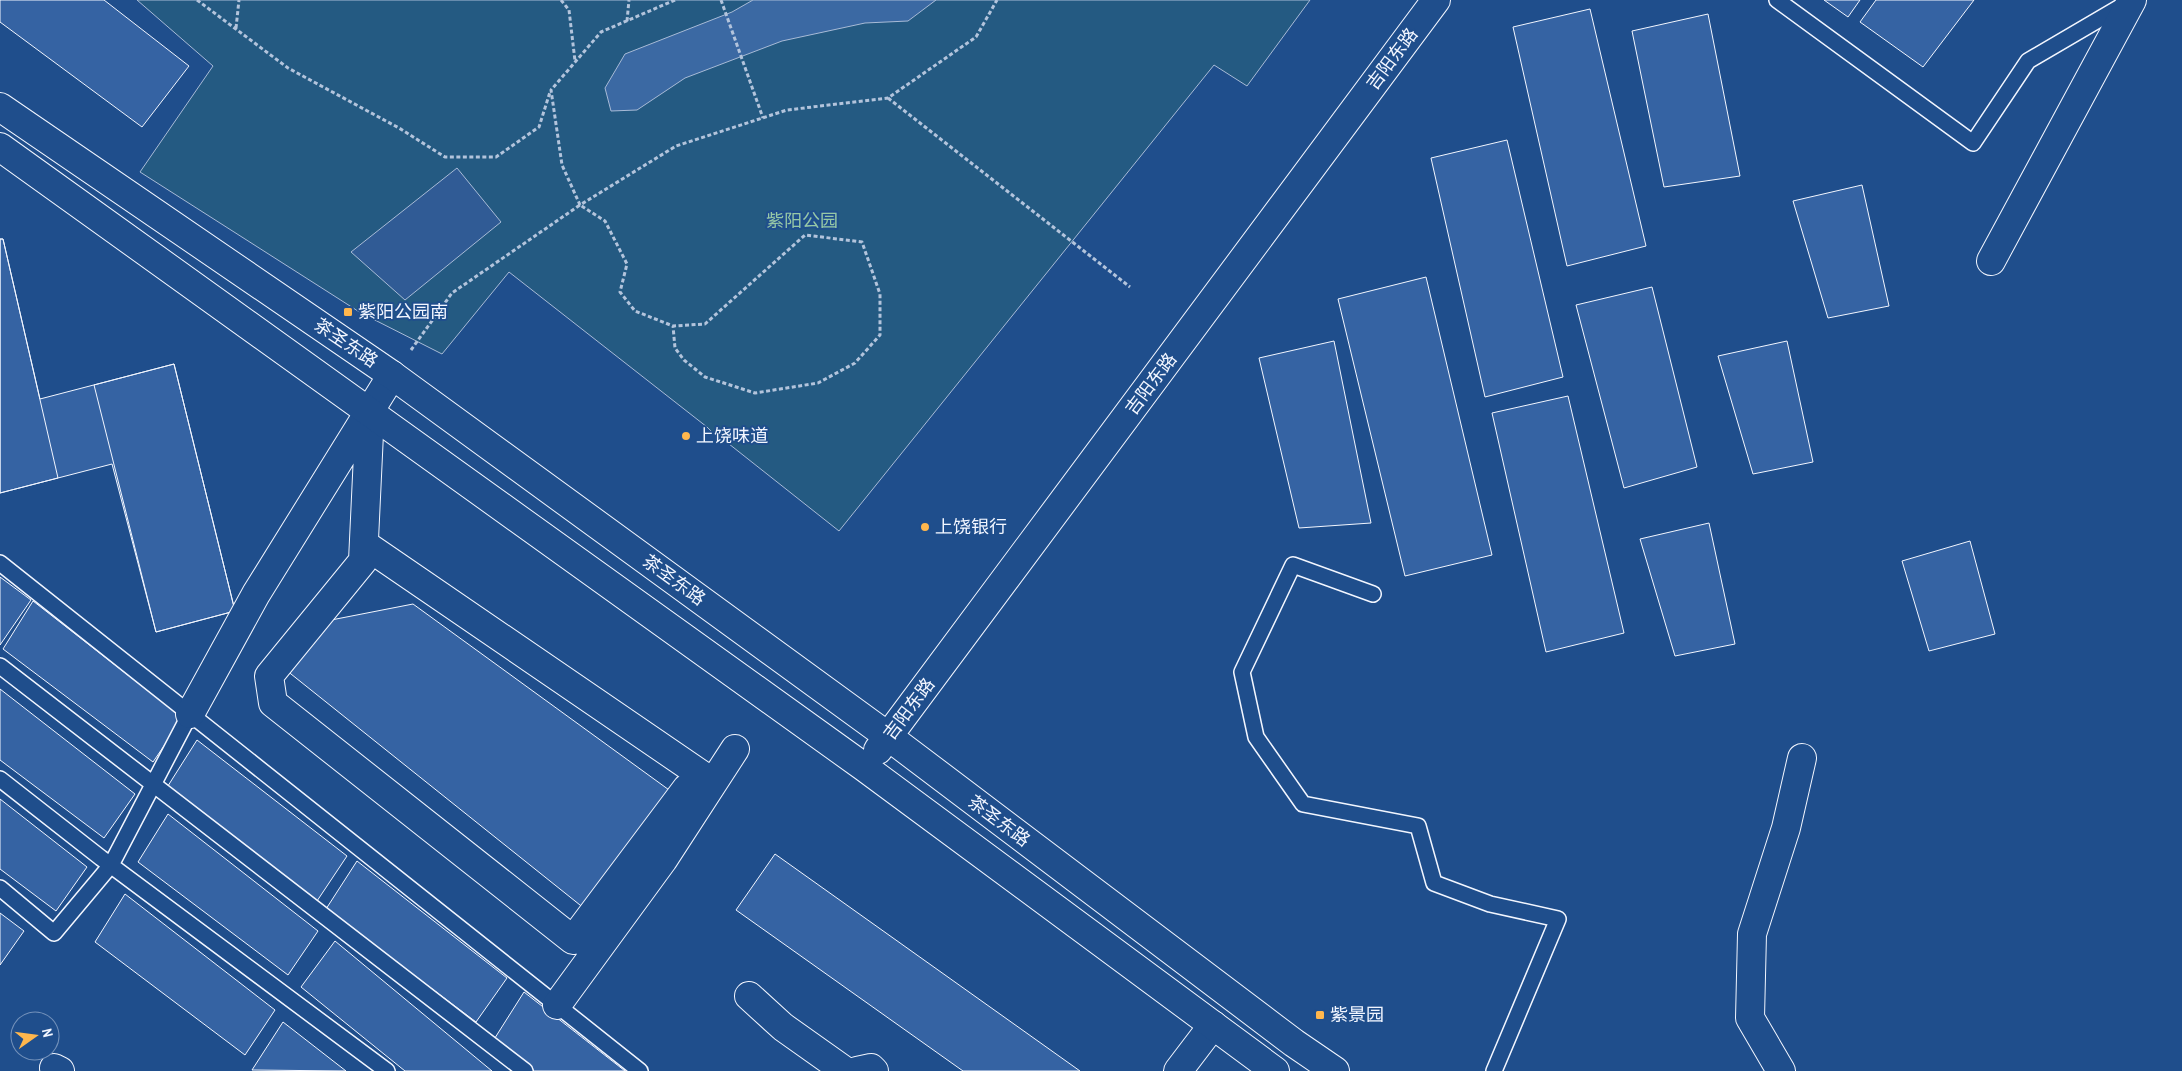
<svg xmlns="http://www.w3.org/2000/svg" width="2182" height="1071" font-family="'Archivo Narrow','Noto Sans SC',sans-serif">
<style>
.green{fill:#245a82;stroke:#a8bbd7}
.parking{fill:#305b95;stroke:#a8bbd7}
.water{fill:#3b69a3;stroke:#a8bbd7}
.building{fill:#3563a3;stroke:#f2f6ff}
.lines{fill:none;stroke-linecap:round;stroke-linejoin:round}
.lane-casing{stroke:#f2f6ff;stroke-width:18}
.street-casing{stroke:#f2f6ff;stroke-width:30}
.secondary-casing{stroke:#f2f6ff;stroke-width:30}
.path{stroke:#b3c4dc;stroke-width:3;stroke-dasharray:4 2.5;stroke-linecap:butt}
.lane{stroke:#1f4e8c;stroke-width:15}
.street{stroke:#1f4e8c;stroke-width:28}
.secondary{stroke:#1f4e8c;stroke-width:28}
.poi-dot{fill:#ffb74d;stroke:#1f4e8c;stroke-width:2}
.labels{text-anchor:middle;stroke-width:4;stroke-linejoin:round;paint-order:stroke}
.street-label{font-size:18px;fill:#f2f6ff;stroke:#1f4e8c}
.park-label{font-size:18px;fill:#97c8a6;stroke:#1f4e8c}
.poi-label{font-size:18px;fill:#f2f6ff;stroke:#1f4e8c;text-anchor:start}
</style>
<rect width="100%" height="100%" fill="#1f4e8c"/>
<!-- green -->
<path class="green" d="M137 0H1310L1247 86 1214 65 839 531 724 440H720L707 427 509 272 442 354 361 313 140 172 213 66Z"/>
<!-- parking -->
<path class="parking" d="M457 168 501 222 405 300 351 252Z"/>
<!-- water -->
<path class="water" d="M753 0H936L908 21 865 23 782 41 685 78 637 110 611 111 605 88 625 54 732 12Z"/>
<!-- building -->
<path class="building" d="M0 0H104L189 66 142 127 0 22Z
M1824 0H1860L1848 17Z
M1876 0H1974L1923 67 1860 22Z
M1590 9 1646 246 1567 266 1513 27Z
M1708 14 1740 176 1664 187 1632 31Z
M1507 140 1563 377 1485 397 1431 158Z
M1862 185 1889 306 1828 318 1793 201Z
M0 239H3L40 399 174 364 235 611 156 632 112 464 0 493Z
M0 239H3L58 478 0 493Z
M1426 277 1492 555 1405 576 1338 299Z
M1652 287 1697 467 1624 488 1576 305Z
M1334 341 1371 523 1299 528 1259 358Z
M1787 341 1813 462 1753 474 1718 356Z
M174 364 235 611 156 632 94 385Z
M1568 396 1624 633 1546 652 1492 413Z
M1709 523 1735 644 1675 656 1640 539Z
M1970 541 1995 634 1929 651 1902 561Z
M0 577 31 600 0 645Z
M33 601 183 718 153 762 3 649Z
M413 604 676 795 590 913 286 670 326 621Z
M0 689 135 794 104 838 0 760Z
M197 740 347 856 317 901 166 789Z
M0 799 87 867 56 911 0 869Z
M168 814 318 931 288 975 138 862Z
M775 854 1080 1071H963L736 910Z
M357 861 507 978 476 1022 326 909Z
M125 894 275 1010 245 1055 95 942Z
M0 913 24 931 0 965Z
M335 941 492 1071H405L301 987Z
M524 992 625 1071H533L493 1041Z
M283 1022 346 1071 252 1070Z"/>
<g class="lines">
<!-- lane casing -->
<g class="lane-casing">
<path id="lane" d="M1777 0 1973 143 2028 61 2127 3
M0 563 640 1071
M1373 594 1293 565 1242 672 1256 737 1303 804 1418 826 1434 883 1490 904 1558 919 1494 1071
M0 666 525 1071
M0 779 101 858 387 1071
M0 888 54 933 111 865 190 714"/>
</g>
<!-- street casing -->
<g class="street-casing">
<path id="street" d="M1991 261 2132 0
M370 412 363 561 269 676 273 703 573 940 687 788 712 782
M364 544 712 782
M190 714 256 594 392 375
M749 996 783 1027 845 1071
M557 1005 663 860 735 749
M54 1068 60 1071
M857 1071 871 1068 874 1071
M1178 1071 1213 1025
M1781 1071 1750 1018 1752 934 1786 828 1802 758"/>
</g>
<!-- secondary casing -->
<g class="secondary-casing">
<path id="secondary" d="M0 107 392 375 889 737 1294 1043 1335 1071
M0 147 864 767 1275 1071
M878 750 1436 0"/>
</g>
<!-- path -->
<path class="path" d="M197 0 288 68 399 128 445 157H496L539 127 550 92
M561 0 569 10 575 61
M675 0 601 32 551 90 562 165 580 205 676 146 787 110 888 98 976 37 997 0
M721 0 763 118
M627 21 629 0
M236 28 239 0
M888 98 1130 287
M411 350 452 293 580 205 605 221 627 264 620 292 635 311 673 326 705 324 805 235 862 242 880 294V335L855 363 818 383 755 393 705 377 684 360 675 348 673 326"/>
<!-- lane -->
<use href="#lane" class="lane"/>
<!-- street -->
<use href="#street" class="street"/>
<!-- secondary -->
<use href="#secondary" class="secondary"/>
</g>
<!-- markers -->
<g class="poi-dot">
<rect x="343" y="307" width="10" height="10" rx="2.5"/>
<circle cx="686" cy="436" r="5"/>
<circle cx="925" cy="527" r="5"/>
<rect x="1315" y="1010" width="10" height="10" rx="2.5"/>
</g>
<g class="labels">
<!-- street labels -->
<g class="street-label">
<text transform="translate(1392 59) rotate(-53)" y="6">吉阳东路</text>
<text transform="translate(346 343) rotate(34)" y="6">茶圣东路</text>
<text transform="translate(1151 384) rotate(-53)" y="6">吉阳东路</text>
<text transform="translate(674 580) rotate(36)" y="6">茶圣东路</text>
<text transform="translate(909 709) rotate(-53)" y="6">吉阳东路</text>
<text transform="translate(999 821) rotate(37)" y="6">茶圣东路</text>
</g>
<!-- park labels -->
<g class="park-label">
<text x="802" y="227">紫阳公园</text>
</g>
<!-- poi labels -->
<g class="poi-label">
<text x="358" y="318">紫阳公园南</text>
<text x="696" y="442">上饶味道</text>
<text x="935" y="533">上饶银行</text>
<text x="1330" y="1021">紫景园</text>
</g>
</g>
<!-- north arrow -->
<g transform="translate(35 1036) rotate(76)"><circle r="24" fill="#1f4e8c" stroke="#7391ba"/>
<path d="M0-4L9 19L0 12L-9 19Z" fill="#ffb74d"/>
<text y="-8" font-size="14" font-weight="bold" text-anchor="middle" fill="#f2f6ff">N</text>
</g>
</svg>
